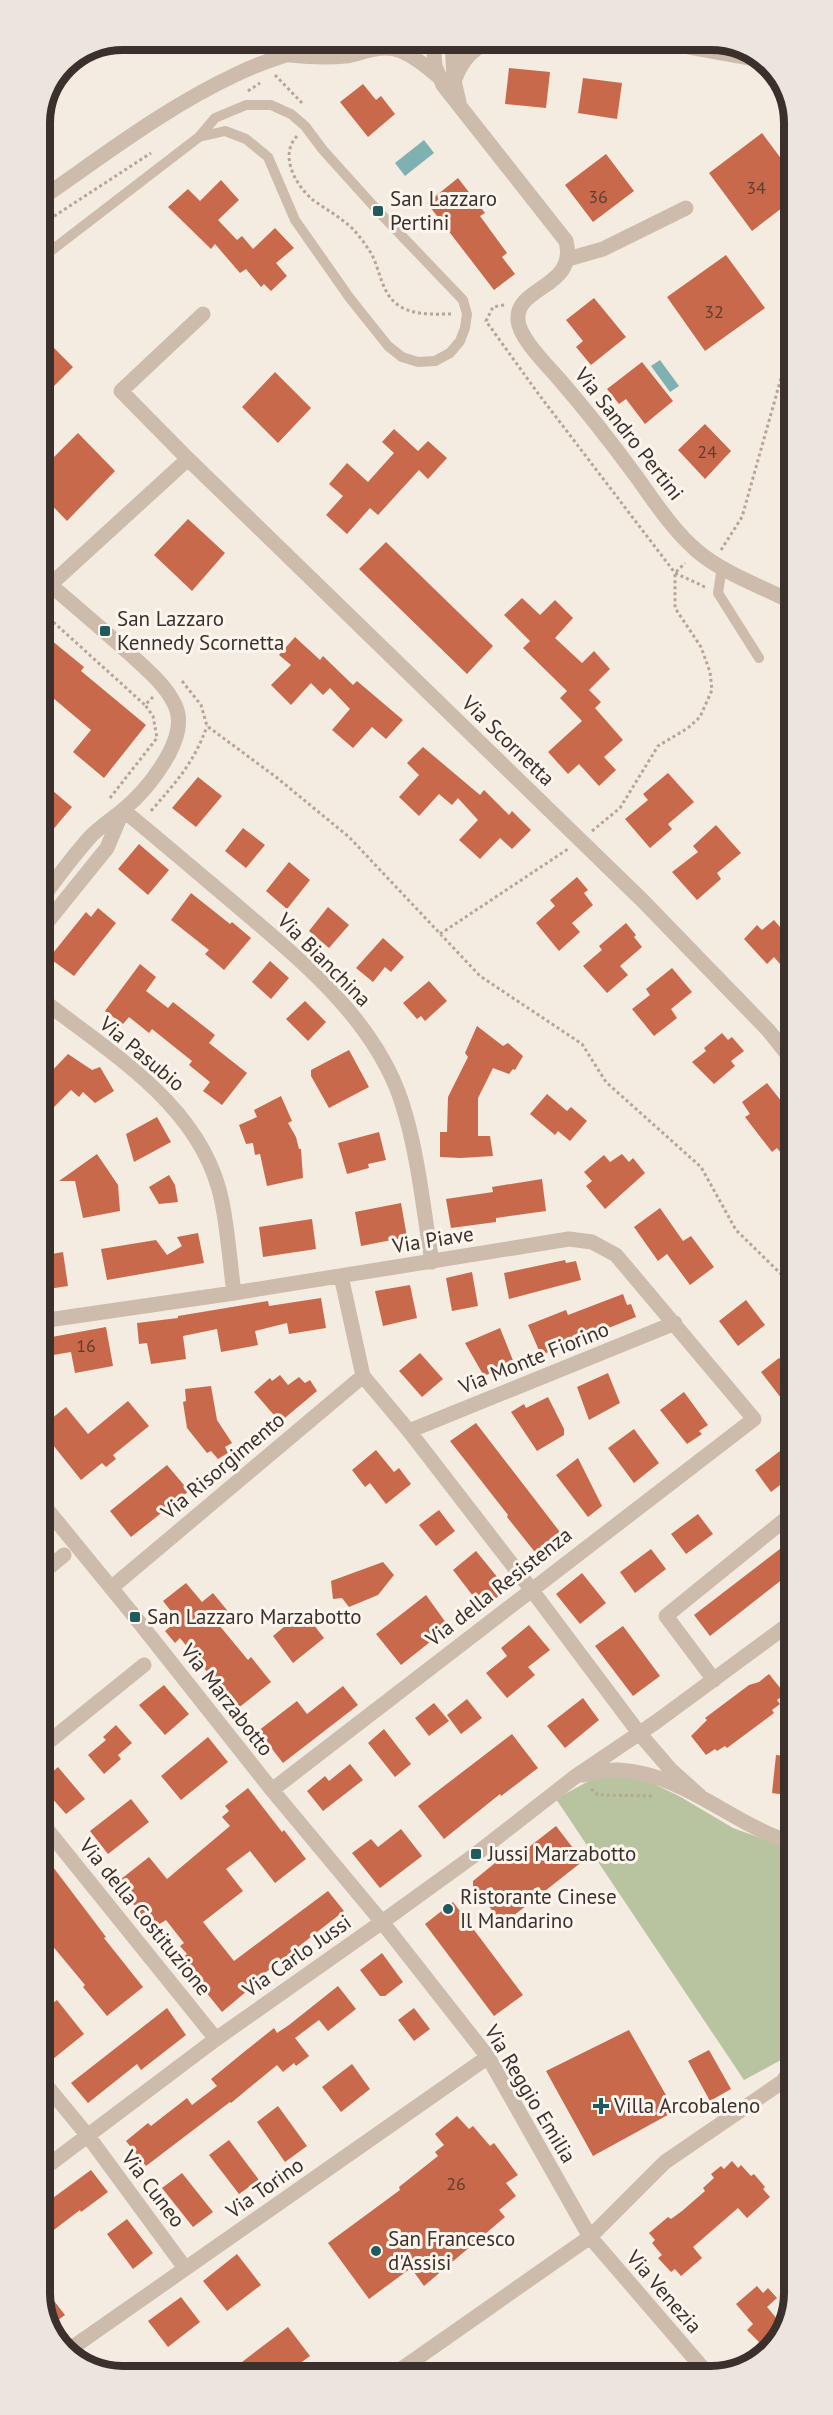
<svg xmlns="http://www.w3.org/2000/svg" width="833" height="2415" font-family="'PT Sans',sans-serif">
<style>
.green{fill:#b8c4a0}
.water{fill:#7fb0b2}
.building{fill:#c8694b}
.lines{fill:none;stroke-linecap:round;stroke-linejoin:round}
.path{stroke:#b9a596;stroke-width:3;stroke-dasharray:3 3;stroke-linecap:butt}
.service{stroke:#cdbbac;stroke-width:10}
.minor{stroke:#cdbbac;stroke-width:15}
.tertiary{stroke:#cdbbac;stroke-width:15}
.poi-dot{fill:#1f5a5e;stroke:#fbf5ee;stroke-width:2}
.labels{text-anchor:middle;stroke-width:6;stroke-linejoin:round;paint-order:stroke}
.number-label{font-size:18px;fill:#5e3e33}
.poi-label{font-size:21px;fill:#3b302b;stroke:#fbf5ee;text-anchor:start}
.street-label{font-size:21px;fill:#3b302b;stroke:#fbf5ee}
.rim{fill:none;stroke:#3b302b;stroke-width:8}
</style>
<rect width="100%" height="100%" fill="#f4ebe1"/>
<!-- green -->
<path class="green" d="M605 1772 637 1776 679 1796 733 1828 769 1841 793 1846 794 2053 744 2080 556 1799Z
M794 2228V2260L780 2239Z"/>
<!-- water -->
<path class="water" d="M424 140 434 153 405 176 395 163Z
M660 360 679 386 670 392 651 366Z"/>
<!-- building -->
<path class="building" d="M509 68 550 72 546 108 505 104Z
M583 78 622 83 617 119 578 113Z
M363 84 376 100 381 96 395 114 368 137 340 102Z
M762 133 791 172V201L752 231 709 173Z
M606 154 634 191 593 222 565 185Z
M458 178 485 213 480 216 507 253 502 257 515 274 494 290 427 203Z
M221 180 239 200 218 220 237 240 242 236 253 249 275 228 294 248 276 263 287 276 271 291 264 284 261 287 246 269 240 273 215 244 211 249 168 207 188 189 200 201Z
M726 255 765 308 705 351 667 297Z
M594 298 626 337 591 365 576 347 583 341 566 320Z
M39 333 73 367 39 401Z
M642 362 673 401 645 424 626 399 619 404 607 389Z
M275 372 311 408 278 443 242 407Z
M705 424 731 451 705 479 678 450Z
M394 429 418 451 428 441 447 458 428 479 419 470 378 515 370 508 347 534 326 515 343 496 329 484 347 463 368 482 394 453 382 442Z
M78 433 115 471 67 521 40 493V471Z
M188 519 225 553 192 591 154 555Z
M386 542 493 646 467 674 359 569Z
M522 598 540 615 555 600 573 618 555 638 582 663 594 651 610 669 589 690 601 702 595 708 623 740 604 757 616 770 599 786 579 764 568 774 548 752 582 721 560 698 567 691 523 648 530 641 504 615Z
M40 631 84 667 81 671 146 725 104 778 73 752 91 730 40 687Z
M295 637 320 660 323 656 353 685 357 681 403 720 386 739 372 727 353 748 332 730 350 709 330 688 323 695 311 683 291 705 271 685 291 665 279 655Z
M423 747 480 795 484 790 509 815 512 811 531 830 512 849 500 838 480 859 459 840 478 820 458 798 452 805 439 794 419 816 399 797 419 775 407 763Z
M668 773 694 802 668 824 672 829 650 848 625 819 648 800 643 794Z
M198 777 222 796 196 827 172 808Z
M40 780 72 807 40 845Z
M716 825 741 853 717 873 721 879 697 900 672 872 698 852 693 846Z
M243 828 265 845 246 868 225 851Z
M139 844 169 870 148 895 118 869Z
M289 862 310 880 287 909 266 891Z
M577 877 588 890 584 893 593 905 572 923 580 932 559 951 536 923 555 906 550 900Z
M191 893 230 924 232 922 251 938 224 970 205 954 209 950 171 920Z
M328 907 349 925 329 948 309 931Z
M98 908 116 923 74 976 49 958 86 912 91 917Z
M774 920 792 941V978L774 957 767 964 744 939 757 925 762 930Z
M626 923 636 935 634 937 642 947 620 966 628 975 607 993 583 966 602 950 599 946Z
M383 938 404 957 391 972 385 967 373 982 356 968Z
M270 961 289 978 271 999 252 982Z
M140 964 156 977 146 991 168 1008 173 1002 215 1035 209 1043 247 1073 222 1105 203 1091 210 1082 189 1065 192 1061 152 1029 149 1033 129 1017 123 1024 105 1011Z
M672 968 692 992 671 1009 677 1018 654 1036 632 1009 650 995 646 989Z
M429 981 447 1001 425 1021 421 1016 417 1019 403 1003Z
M305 1001 326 1022 308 1041 286 1019Z
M477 1026 503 1046 508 1043 523 1056 515 1070 513 1069 509 1074 493 1068 478 1098V1136H490L493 1156 461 1158 440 1157V1132H447L448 1097 468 1057 465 1053Z
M722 1033 728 1040 732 1037 744 1051 731 1061 735 1066 714 1084 692 1062 706 1051 704 1048Z
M349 1050 369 1087 329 1108 311 1076V1070Z
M68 1054 92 1070 100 1067 114 1091 95 1103 83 1092 79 1097 71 1090 40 1121V1070L47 1076Z
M767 1083 782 1102 787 1099 792 1106 793 1168 777 1148 772 1152 745 1117 750 1114 742 1102Z
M547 1094 567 1111 571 1107 587 1121 570 1141 558 1131 555 1135 530 1114Z
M281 1096 292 1121 288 1123 296 1137 299 1149H301L303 1178 267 1186 260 1154 255 1155 253 1143 246 1144 239 1125 257 1117 254 1110Z
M157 1117 171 1142 134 1162 126 1134Z
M379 1132 386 1160 368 1164 369 1168 347 1174 338 1143Z
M97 1154 118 1185 120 1211 83 1218 75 1181H59Z
M622 1154 629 1162 633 1158 645 1173 605 1209 586 1186 592 1181 584 1172 604 1155 610 1162Z
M169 1175 175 1185 178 1202 159 1204 149 1187Z
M542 1179 546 1211 496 1218V1222L451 1228 446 1199 493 1192 492 1187Z
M401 1203 407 1237 361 1246 355 1212Z
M660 1208 683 1241 691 1236 714 1267 690 1285 667 1254 658 1261 634 1227Z
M312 1219 316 1249 263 1257 259 1227Z
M198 1233 204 1263 107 1280 101 1249 156 1240 167 1255 182 1246 177 1237Z
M63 1252 68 1286 41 1290V1256Z
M565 1260 566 1263 576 1261 581 1280 509 1299 504 1273Z
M472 1272 478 1306 452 1311 446 1278Z
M410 1285 417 1318 383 1326 375 1291Z
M623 1294 627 1305 631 1304 636 1317 541 1355 528 1325 566 1310 568 1315Z
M321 1298 326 1328 289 1334 287 1323 255 1331 258 1345 221 1352 217 1329 183 1336 186 1359 151 1364 147 1343 139 1344 137 1323 178 1318V1316L268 1301 269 1306Z
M746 1300 765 1325 738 1346 719 1321Z
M106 1327 113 1366 75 1373 71 1352 41 1357V1339Z
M500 1328 514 1363 484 1376 465 1343Z
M793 1351V1389L781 1398 761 1372 779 1358 781 1360Z
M420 1353 443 1379 422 1397 399 1371Z
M608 1373 620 1403 589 1420 577 1387Z
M280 1375 288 1385 299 1377 305 1383 310 1380 317 1391 280 1422 254 1392 270 1378 272 1381Z
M211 1386 217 1420 232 1443 225 1447 228 1453 218 1459 211 1451 207 1453 187 1428 183 1402 186 1401 185 1389Z
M684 1392 708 1425 699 1431 702 1434 687 1444 660 1410Z
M548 1397 564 1429V1435L537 1451 511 1412 524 1404 526 1408Z
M128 1401 149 1426 113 1455 116 1459 106 1467 102 1463 81 1480 41 1430V1427L66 1407 88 1434Z
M476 1423 563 1536 538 1556 507 1517 508 1515 450 1441Z
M634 1429 659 1463 634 1483 608 1448Z
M793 1441V1475L771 1492 755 1470Z
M376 1450 394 1472 399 1468 411 1484 386 1504 370 1483 365 1487 352 1470Z
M578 1458 602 1506 588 1517 556 1475Z
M167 1465 189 1491 131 1537 110 1511Z
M439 1510 455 1531 436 1546 419 1525Z
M698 1514 713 1534 686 1554 671 1534Z
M793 1539V1571L710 1636 694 1615Z
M651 1549 666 1569 635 1593 620 1572Z
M476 1551 507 1589 483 1609 453 1570Z
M383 1562 394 1575 378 1595 349 1607 342 1598 333 1599 331 1581Z
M582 1573 606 1603 580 1624 556 1594Z
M186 1583 202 1602 213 1593 231 1615 219 1625 248 1660 251 1657 271 1682 237 1709 180 1638 175 1643 165 1631 178 1620 163 1601Z
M426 1595 449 1627 401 1665 376 1634Z
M303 1611 324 1638 293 1663 273 1636Z
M529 1625 550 1650 528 1667 535 1675 507 1698 486 1673 507 1656 501 1648Z
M623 1626 660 1676 633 1696 595 1646Z
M769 1674 785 1694 777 1700 780 1704 772 1710 774 1713 727 1748 725 1746 717 1751 715 1749 706 1755 691 1736 707 1720 705 1718 749 1685 759 1682Z
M164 1685 189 1714 165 1735 139 1705Z
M343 1686 358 1705 283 1763 258 1731 297 1701 307 1714Z
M583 1698 599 1720 565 1748 547 1726Z
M467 1699 482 1718 461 1734 447 1715Z
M434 1703 449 1721 429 1736 415 1718Z
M116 1725 132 1743 118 1755 121 1759 104 1774 88 1755 106 1740 103 1737Z
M384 1729 411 1764 395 1777 368 1743Z
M512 1734 538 1768 501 1796 500 1794 444 1839 418 1806Z
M208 1737 228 1762 181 1800 161 1776Z
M776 1755 793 1757V1796L772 1793Z
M350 1764 363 1780 323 1811 307 1791 325 1776 329 1781Z
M58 1767 85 1799 66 1814 41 1786V1782Z
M248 1788 282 1832 284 1830 306 1859 275 1883 250 1851 226 1869 243 1891 203 1922 234 1961 328 1891 344 1911 252 1983 254 1985 222 2012 180 1960 187 1954 180 1946 184 1943 166 1920 153 1928 116 1883 149 1857 167 1879 230 1826 222 1817 229 1811 225 1806Z
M131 1799 149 1822 108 1854 90 1831Z
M556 1826 583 1861 503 1924 473 1886V1881L506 1854 511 1861Z
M401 1829 422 1856 380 1888 352 1853 371 1839 378 1847Z
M53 1867 106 1937 104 1938 143 1987 107 2016 83 1987 85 1985 41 1932V1877Z
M453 1902 523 1995 494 2016 425 1924Z
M382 1953 403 1982 385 1996H380L360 1970Z
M338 1986 356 2009 328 2031 319 2020 295 2038 309 2056 296 2066 294 2063 283 2072 277 2065 231 2103 230 2102 146 2166 126 2141 148 2123 151 2126 187 2098 192 2105 217 2086 211 2079 244 2052 274 2028 277 2033 289 2025Z
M57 2000 84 2034 53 2059 41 2043V2012Z
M167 2008 186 2035 141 2070 137 2064 88 2103 71 2083Z
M414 2008 430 2029 414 2041 398 2020Z
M629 2030 675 2111 593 2156 546 2071Z
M709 2050 731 2089 710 2101 688 2061Z
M352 2064 370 2089 341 2112 322 2087Z
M278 2106 307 2146 285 2162 257 2122Z
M457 2116 469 2129 473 2126 490 2146 494 2143 518 2175 506 2183 516 2196 499 2210 505 2217 424 2286 411 2268 369 2299 328 2243 400 2190 399 2187 438 2156 435 2152 444 2145 435 2134Z
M229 2140 259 2180 239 2194 209 2155Z
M732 2161 738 2168 741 2165 751 2176 754 2174 765 2187 763 2189 770 2197 747 2218 738 2208 693 2247 702 2258 681 2276 675 2269 671 2272 658 2258 662 2255 652 2243 655 2240 649 2233 668 2217 671 2219 682 2211 705 2191 703 2188 714 2178 711 2174 721 2166 724 2169Z
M91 2170 108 2192 81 2212 80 2210 42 2239V2206Z
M182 2173 213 2212 193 2227 162 2188Z
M127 2219 153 2253 133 2269 107 2234Z
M237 2254 261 2285 227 2311 203 2281Z
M757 2286 763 2293 768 2288 777 2298 767 2307 778 2320 776 2323 781 2329 776 2343 769 2348 763 2342 761 2344 747 2330 753 2324 736 2304Z
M51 2297 65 2315 50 2326 42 2313V2305Z
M181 2297 200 2322 168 2347 148 2321Z
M288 2327 310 2356 284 2375H231L244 2365 242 2362Z"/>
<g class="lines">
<!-- path -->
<path class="path" d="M275 75 302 103
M248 91 260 83
M297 136C279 155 295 185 313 200 327 210 342 218 354 230 360 237 366 245 371 253 380 269 381 293 398 305 414 316 435 314 453 314
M39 226 151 153
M504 305 493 307 486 321 537 392 675 573 705 587
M721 550 742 517 792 339
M40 554 48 561
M40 610 145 705 153 697
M182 681 201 705 207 726 276 777 349 837 480 976 582 1044 606 1082 701 1167 736 1230 781 1274 793 1291
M110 798 157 738 153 716 145 705
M151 811C176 782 194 763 207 726
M592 831 620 808 658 746 688 728 700 717 712 690 710 672 701 647 675 608V573L685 563
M440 934 568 849
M591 1789 598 1795 654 1796"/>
<!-- service -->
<path class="service" d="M39 260 199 137 215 118 246 105H271L291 114 305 126 323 150 378 211 463 300 467 314 465 328 460 341 450 353 435 361 418 362 402 357 388 346 349 297 295 220 268 157 246 139 225 131 199 137
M722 567 718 593 759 658"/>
<!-- minor -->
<path class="minor" d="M433 39 435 66 443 85 566 241C578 288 515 286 518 320 519 338 547 365 559 379 586 410 611 442 636 476 654 501 672 529 696 550 721 572 762 587 792 602
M452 39 454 81 459 102
M539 39H564
M290 55C308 57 327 58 346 56 363 53 383 43 401 51 415 57 427 67 439 77
M455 79C462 59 476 45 496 39
M568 259 603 249 686 208
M188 459 121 391 203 314
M40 576C70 602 100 627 130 654 146 669 165 684 175 705 191 738 147 790 123 810 112 819 101 826 91 836 73 856 56 879 40 901
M50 585 188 459 642 900 768 1030 792 1060
M123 810C161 841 198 873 235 904 299 959 373 1017 401 1100 418 1151 423 1208 432 1262
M40 931 107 848 123 810
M40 998C111 1054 203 1106 222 1202 228 1232 230 1263 234 1293
M341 1276 363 1376 409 1431 531 1589 639 1733 670 1769 700 1796
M41 1321 234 1293 569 1239 592 1242 616 1255 754 1419 272 1790
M409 1431 675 1323
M41 1502 135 1617 272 1790 382 1922 488 2057 590 2237 707 2373
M41 1574 64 1555
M111 1588 363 1376
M714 1680 666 1616 793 1513
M41 1748 144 1665
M582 1775C593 1773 607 1769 619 1770 685 1774 731 1824 793 1843
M41 1822 216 2039
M41 2079 88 2136 185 2268
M42 2170 216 2039 382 1922 476 1854 576 1776 656 1722 793 1621
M66 2352 488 2057
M393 2375 590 2237 665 2162 782 2082 792 2069"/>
<!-- tertiary -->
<path class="tertiary" d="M645 39 766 61
M39 200C103 156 166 107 237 74 270 58 306 49 341 39"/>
</g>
<!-- markers -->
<g class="poi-dot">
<rect x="372" y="205" width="12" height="12" rx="3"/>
<rect x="99" y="625" width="12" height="12" rx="3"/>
<rect x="129" y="1611" width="12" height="12" rx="3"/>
<rect x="470" y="1848" width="12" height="12" rx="3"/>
<circle cx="448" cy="1909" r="6"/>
<path d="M598 2097h6v6h6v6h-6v6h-6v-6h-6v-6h6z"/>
<circle cx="376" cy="2251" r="6"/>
</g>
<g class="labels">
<!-- number labels -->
<g class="number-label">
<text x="756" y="194">34</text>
<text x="598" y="203">36</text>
<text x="714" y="318">32</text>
<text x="707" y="458">24</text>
<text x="86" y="1352">16</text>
<text x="456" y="2190">26</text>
</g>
<!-- poi labels -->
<g class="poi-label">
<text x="390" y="206">San Lazzaro<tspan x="390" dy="24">Pertini</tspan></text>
<text x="117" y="626">San Lazzaro<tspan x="117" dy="24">Kennedy Scornetta</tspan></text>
<text x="147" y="1624">San Lazzaro Marzabotto</text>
<text x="488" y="1861">Jussi Marzabotto</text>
<text x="460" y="1904">Ristorante Cinese<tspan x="460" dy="24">Il Mandarino</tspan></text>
<text x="614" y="2113">Villa Arcobaleno</text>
<text x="388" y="2246">San Francesco<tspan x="388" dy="24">d'Assisi</tspan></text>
</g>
<!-- street labels -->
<g class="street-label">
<text transform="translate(629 434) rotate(52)" y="7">Via Sandro Pertini</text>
<text transform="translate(508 741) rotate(44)" y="7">Via Scornetta</text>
<text transform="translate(324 960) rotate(45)" y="7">Via Bianchina</text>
<text transform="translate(142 1054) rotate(40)" y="7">Via Pasubio</text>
<text transform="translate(433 1240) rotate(-9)" y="7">Via Piave</text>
<text transform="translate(534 1358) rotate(-22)" y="7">Via Monte Fiorino</text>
<text transform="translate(223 1466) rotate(-40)" y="7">Via Risorgimento</text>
<text transform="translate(499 1587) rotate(-38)" y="7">Via della Resistenza</text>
<text transform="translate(227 1700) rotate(52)" y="7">Via Marzabotto</text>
<text transform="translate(145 1917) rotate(51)" y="7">Via della Costituzione</text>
<text transform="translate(297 1956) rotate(-35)" y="7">Via Carlo Jussi</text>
<text transform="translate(530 2094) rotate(59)" y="7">Via Reggio Emilia</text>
<text transform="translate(265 2188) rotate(-35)" y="7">Via Torino</text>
<text transform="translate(153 2189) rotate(53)" y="7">Via Cuneo</text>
<text transform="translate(664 2292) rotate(49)" y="7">Via Venezia</text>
</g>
</g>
<!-- crop -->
<path d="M0 0H833V2415H0ZM123 50H711A73 73 0 0 1 784 123V2293A73 73 0 0 1 711 2366H123A73 73 0 0 1 50 2293V123A73 73 0 0 1 123 50Z" fill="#ece5de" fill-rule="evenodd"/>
<path class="rim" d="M123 50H711A73 73 0 0 1 784 123V2293A73 73 0 0 1 711 2366H123A73 73 0 0 1 50 2293V123A73 73 0 0 1 123 50Z"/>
</svg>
